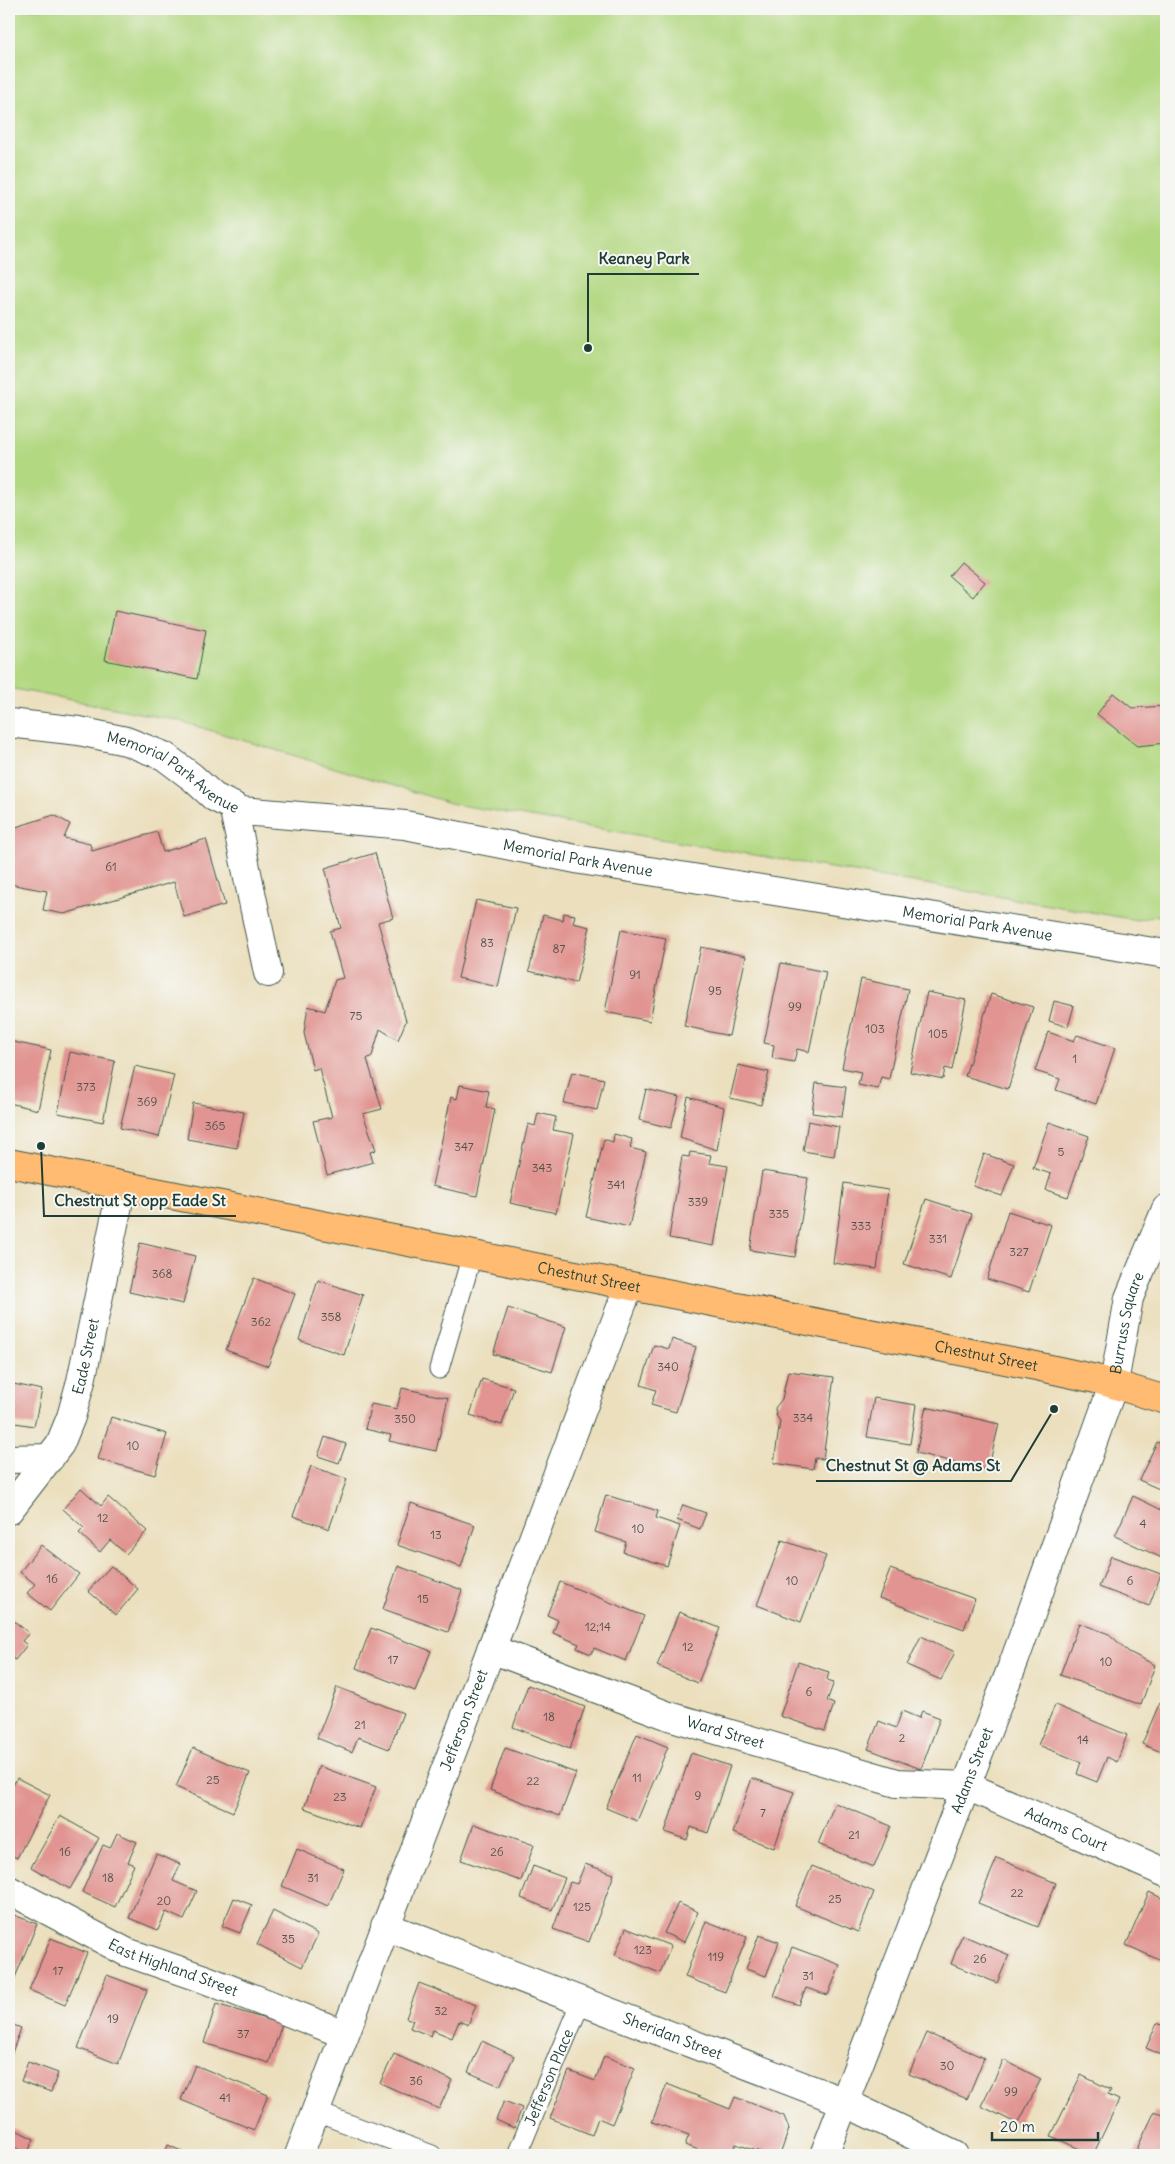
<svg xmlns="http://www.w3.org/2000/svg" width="1175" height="2164" font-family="Delius,sans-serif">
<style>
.green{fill:#b3d882;stroke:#698a5b}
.building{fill:#e19491}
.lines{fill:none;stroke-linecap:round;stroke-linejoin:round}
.service-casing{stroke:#3e5549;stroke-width:21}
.minor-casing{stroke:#3e5549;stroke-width:30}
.primary-casing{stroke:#3e5549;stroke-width:30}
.service{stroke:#fff;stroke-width:19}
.minor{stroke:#fff;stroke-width:28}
.primary{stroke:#febb71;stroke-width:28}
.labels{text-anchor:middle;stroke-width:4;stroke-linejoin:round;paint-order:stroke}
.number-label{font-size:12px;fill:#50534b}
.street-label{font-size:15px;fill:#1f3d34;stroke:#f6f6f2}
.leader{fill:none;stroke:#1f3d34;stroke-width:2}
.callout-dot{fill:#1f3d34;stroke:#f6f6f2;stroke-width:2}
.callout-label{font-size:16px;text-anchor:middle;font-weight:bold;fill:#1f3d34;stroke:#f6f6f2;stroke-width:4;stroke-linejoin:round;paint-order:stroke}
</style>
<rect width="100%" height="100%" fill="#f6f6f2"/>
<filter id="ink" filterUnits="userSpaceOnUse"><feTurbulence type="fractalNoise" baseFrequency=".02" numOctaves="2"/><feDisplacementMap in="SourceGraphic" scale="10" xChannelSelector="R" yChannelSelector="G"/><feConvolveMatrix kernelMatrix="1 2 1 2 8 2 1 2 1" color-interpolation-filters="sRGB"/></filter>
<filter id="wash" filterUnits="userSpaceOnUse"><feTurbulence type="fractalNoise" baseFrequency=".0096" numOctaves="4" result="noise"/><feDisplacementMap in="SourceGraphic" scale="20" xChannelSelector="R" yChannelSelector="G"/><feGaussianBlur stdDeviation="1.12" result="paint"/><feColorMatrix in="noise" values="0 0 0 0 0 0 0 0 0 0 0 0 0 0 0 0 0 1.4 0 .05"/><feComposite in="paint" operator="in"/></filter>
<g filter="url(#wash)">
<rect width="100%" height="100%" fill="#ebdfbd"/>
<!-- green -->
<path class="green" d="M9 9H1166V914L1137 920 454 804 176 720 9 688Z"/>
<g id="blocks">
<!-- building -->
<path class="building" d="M961 562 985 582 973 597 949 576Z
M115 611 206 630 197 679 105 660Z
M1113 693 1132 708 1166 706V743L1137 746 1097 714Z
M54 815 70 824 64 838 90 844 92 851 157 832 163 852 206 839 225 905 184 917 174 882 64 914 43 910 47 891 9 884V827L13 828Z
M375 853 393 918 378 922 406 1021 398 1040 380 1029 372 1056 367 1059 382 1109 363 1114 376 1150 370 1152 373 1162 327 1175 313 1121 332 1117 319 1068 313 1070 304 1033 308 1006 325 1011 335 980 343 978 330 931 341 928 325 868Z
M476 900 516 908 498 987 458 978Z
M564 913 575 915 573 923 590 927 576 983 529 971 543 915 563 920Z
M621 930 666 938 650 1021 605 1012Z
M701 947 746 956 729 1036 684 1026Z
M781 963 826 972 809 1052 797 1049 794 1062 772 1058 774 1045 764 1043Z
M861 979 908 989 889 1079 881 1077 878 1089 858 1085 861 1072 842 1068Z
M927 992 966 1000 952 1070 945 1068 943 1079 910 1072Z
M991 994 1033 1007 1008 1089 965 1076Z
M1054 1001 1074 1006 1068 1027 1049 1021Z
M1048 1032 1074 1041 1077 1035 1115 1048 1096 1104 1056 1090 1060 1079 1035 1071Z
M9 1041 51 1050 38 1110 9 1103Z
M70 1052 115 1061 103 1122 58 1113Z
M738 1065 769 1072 761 1105 730 1098Z
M135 1066 174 1075 159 1137 120 1128Z
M572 1072 604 1079 597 1110 564 1103Z
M816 1083 846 1087 842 1117 812 1113Z
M460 1085 489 1091 486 1107 495 1109 477 1196 432 1186 451 1097 457 1099Z
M646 1089 679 1097 671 1128 639 1120Z
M688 1097 724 1107 717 1150 680 1138Z
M193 1103 244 1112 237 1148 187 1139Z
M538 1113 556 1117 553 1130 574 1134 556 1213 510 1203 528 1124 535 1126Z
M808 1121 839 1127 834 1156 803 1151Z
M1049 1122 1089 1136 1068 1197 1046 1190 1051 1174 1033 1168Z
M614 1134 632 1139 630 1148 646 1152 629 1227 586 1217 604 1139 613 1142Z
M690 1152 711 1155 709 1163 728 1166 714 1246 669 1238 682 1156 689 1157Z
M984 1154 1014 1164 1002 1196 973 1186Z
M762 1171 808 1178 795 1257 750 1250Z
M844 1183 888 1190 877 1269 833 1263Z
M926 1199 972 1214 951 1279 904 1264Z
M1008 1211 1051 1225 1029 1292 987 1279Z
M140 1243 195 1256 183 1304 129 1292Z
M254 1278 295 1294 268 1366 226 1350Z
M318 1280 363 1295 344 1355 299 1340Z
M508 1308 566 1327 552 1372 493 1354Z
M672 1339 696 1347 676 1412 651 1405 656 1390 641 1385 654 1345 669 1349Z
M788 1371 834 1377 823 1459 815 1458 813 1469 774 1463 780 1421 776 1415 775 1408 782 1399Z
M482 1379 514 1388 502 1425 470 1415Z
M9 1383 42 1390 34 1426 9 1422Z
M402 1388 448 1398 436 1451 389 1441 391 1435 365 1429 371 1404 397 1409Z
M874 1398 916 1405 910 1444 867 1437Z
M926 1407 999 1424 988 1470 916 1453Z
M111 1417 167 1434 155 1475 98 1459Z
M325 1437 346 1444 339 1463 318 1456Z
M1157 1442 1166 1446V1492L1139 1480Z
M311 1466 347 1479 329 1529 293 1516Z
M81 1488 101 1506 108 1497 147 1531 126 1554 110 1540 100 1552 79 1533 84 1528 63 1509Z
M606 1495 658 1511 656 1518 680 1526 667 1566 623 1552 626 1542 595 1532Z
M1133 1496 1166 1512V1560L1115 1536Z
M411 1503 475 1525 461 1567 397 1545Z
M683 1505 706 1513 700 1529 677 1520Z
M782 1540 826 1556 801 1622 757 1605Z
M41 1545 79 1574 50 1611 27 1593 35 1584 20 1572Z
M1111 1556 1161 1574 1149 1606 1099 1587Z
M111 1566 138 1589 116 1615 88 1591Z
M398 1566 462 1590 448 1632 383 1609Z
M890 1569 975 1599 964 1629 879 1598Z
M560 1582 644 1616 626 1661 594 1648 591 1654 577 1648 579 1644 553 1633 558 1620 547 1615Z
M679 1612 720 1628 698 1683 657 1666Z
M9 1617 29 1633 22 1641 27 1645 15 1660 9 1656Z
M1079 1623 1109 1634 1129 1652 1155 1665 1141 1705 1060 1675Z
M371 1628 431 1651 415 1691 356 1668Z
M921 1636 955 1652 941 1680 907 1665Z
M798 1662 829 1672 827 1680 834 1682 827 1701 834 1704 825 1731 780 1716Z
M528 1685 585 1707 570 1749 513 1727Z
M337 1687 403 1713 389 1749 358 1737 352 1752 317 1738Z
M1160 1702 1166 1705V1754L1142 1744Z
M1055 1705 1127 1735 1117 1762 1107 1757 1097 1782 1077 1774 1081 1762 1038 1745Z
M902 1711 919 1718 922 1711 940 1718 921 1769 868 1749 879 1721 896 1728Z
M637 1734 668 1747 637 1821 606 1808Z
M193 1748 250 1773 233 1812 176 1787Z
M505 1748 576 1773 560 1816 490 1790Z
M691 1753 730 1766 708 1833 691 1827 687 1840 665 1832Z
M319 1766 376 1787 360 1828 304 1808Z
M17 1778 50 1795 17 1858 9 1854V1793Z
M752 1778 794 1792 774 1848 733 1833Z
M835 1803 891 1826 874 1867 818 1844Z
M60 1816 99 1838 70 1889 31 1867Z
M474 1824 534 1845 521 1881 461 1860Z
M117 1833 137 1842 128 1862 134 1865 115 1907 82 1892 103 1845 110 1848Z
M297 1849 344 1869 328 1906 282 1886Z
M156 1854 180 1864 173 1881 197 1891 184 1920 166 1912 158 1930 129 1918Z
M997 1858 1056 1883 1038 1927 978 1903Z
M585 1864 614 1874 589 1942 553 1929 570 1882 577 1884Z
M533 1866 565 1878 552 1910 521 1898Z
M812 1866 874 1892 858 1932 795 1906Z
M1149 1892 1166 1900V1956L1164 1962 1126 1945Z
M234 1898 252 1905 240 1933 222 1926Z
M678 1903 698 1912 684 1942 664 1933Z
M273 1911 318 1934 302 1967 257 1944Z
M9 1913 37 1924 12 1985 9 1984Z
M706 1921 747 1937 725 1992 685 1977Z
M626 1928 671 1946 660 1973 615 1955Z
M759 1935 779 1942 766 1976 746 1969Z
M962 1935 1009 1955 997 1983 951 1964Z
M51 1938 87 1953 65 2005 29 1990Z
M792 1947 840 1965 828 1995 806 1988 799 2005 774 1996Z
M107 1975 147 1990 118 2064 78 2048Z
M419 1983 476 2005 468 2025 459 2021 452 2038 433 2030 431 2036 410 2028 413 2020 406 2018Z
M216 2004 282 2024 269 2063 204 2043Z
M9 2023 21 2028 9 2061Z
M1157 2023 1166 2027V2057L1146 2048Z
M927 2033 984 2058 967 2099 909 2074Z
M482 2041 514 2056 500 2086 468 2072Z
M394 2054 452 2080 439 2109 380 2083Z
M604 2056 635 2068 612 2124 598 2118 592 2135 550 2118 569 2071 595 2081Z
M1004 2060 1041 2079 1018 2124 981 2106Z
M28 2062 58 2073 51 2092 21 2081Z
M195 2065 268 2095 254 2130 181 2100Z
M1081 2075 1111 2090 1108 2095 1119 2100 1093 2155 1051 2136Z
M667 2084 730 2109 735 2097 784 2116 789 2129 780 2155H769L736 2144 732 2155H713L685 2145 689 2135 652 2122Z
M504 2101 522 2108 514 2128 496 2120Z
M1155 2111 1166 2117V2155H1134Z
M12 2128 34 2139 27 2154 9 2144V2133Z
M168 2145 190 2155H164Z"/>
</g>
</g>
<g filter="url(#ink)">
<use href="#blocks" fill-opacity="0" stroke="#3e5549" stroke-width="1"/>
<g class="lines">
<!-- service casing -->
<g class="service-casing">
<g id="service">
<path d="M439 1369 472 1255"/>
<path d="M316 2112 432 2155"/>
<path id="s1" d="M517 2155 581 2001"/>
</g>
</g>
<!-- minor casing -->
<g class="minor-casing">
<g id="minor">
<path id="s2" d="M9 723 79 731 126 741 164 756 192 777 214 797 242 811 405 825 581 860 1166 954"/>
<path d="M233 806 268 973"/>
<path d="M9 1459 50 1458"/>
<path id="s3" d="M9 1510 60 1444 71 1417 81 1381 122 1186"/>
<path id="s4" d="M491 1649 669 1716 897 1783 967 1786 1166 1873"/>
<path id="s5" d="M9 1890 126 1952 207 1980 344 2034"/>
<path id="s6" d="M385 1926 844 2102 954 2155"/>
<path id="s7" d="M299 2155 629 1286"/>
<path id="s8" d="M824 2155 1015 1659 1114 1383 1129 1298 1166 1209"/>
</g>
</g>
<!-- primary casing -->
<g class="primary-casing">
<g id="primary">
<path id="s9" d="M9 1163 1036 1366 1096 1379 1166 1400"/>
</g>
</g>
<!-- service -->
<use href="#service" class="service"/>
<!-- minor -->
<use href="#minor" class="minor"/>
<!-- primary -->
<use href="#primary" class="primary"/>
</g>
</g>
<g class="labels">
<!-- number labels -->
<g class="number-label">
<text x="111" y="871">61</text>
<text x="487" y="947">83</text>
<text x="559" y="953">87</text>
<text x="635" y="979">91</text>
<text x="715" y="995">95</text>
<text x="795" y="1011">99</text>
<text x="356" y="1020">75</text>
<text x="875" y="1033">103</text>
<text x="938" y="1038">105</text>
<text x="1075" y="1063">1</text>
<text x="86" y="1091">373</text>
<text x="147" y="1106">369</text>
<text x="215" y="1130">365</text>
<text x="464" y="1151">347</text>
<text x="1061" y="1156">5</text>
<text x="542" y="1172">343</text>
<text x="616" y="1189">341</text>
<text x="698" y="1206">339</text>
<text x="779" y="1218">335</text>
<text x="861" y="1230">333</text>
<text x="938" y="1243">331</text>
<text x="1019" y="1256">327</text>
<text x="162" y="1278">368</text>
<text x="331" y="1321">358</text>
<text x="261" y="1326">362</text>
<text x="668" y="1371">340</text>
<text x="803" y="1422">334</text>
<text x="405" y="1423">350</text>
<text x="133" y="1450">10</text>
<text x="103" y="1522">12</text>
<text x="1143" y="1528">4</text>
<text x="638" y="1533">10</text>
<text x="436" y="1539">13</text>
<text x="52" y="1583">16</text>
<text x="792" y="1585">10</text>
<text x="1130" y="1585">6</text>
<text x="423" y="1603">15</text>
<text x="598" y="1631">12;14</text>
<text x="688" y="1651">12</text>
<text x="393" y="1664">17</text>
<text x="1106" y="1666">10</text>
<text x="809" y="1696">6</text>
<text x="549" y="1721">18</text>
<text x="360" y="1729">21</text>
<text x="902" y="1742">2</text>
<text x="1083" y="1744">14</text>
<text x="637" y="1782">11</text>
<text x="213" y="1784">25</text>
<text x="533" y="1785">22</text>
<text x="698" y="1800">9</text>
<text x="340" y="1801">23</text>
<text x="763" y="1817">7</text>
<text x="854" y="1839">21</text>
<text x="65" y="1856">16</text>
<text x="497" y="1856">26</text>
<text x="108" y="1882">18</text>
<text x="313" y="1882">31</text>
<text x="1017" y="1897">22</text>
<text x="835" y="1903">25</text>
<text x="164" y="1905">20</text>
<text x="582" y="1911">125</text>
<text x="288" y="1943">35</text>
<text x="643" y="1954">123</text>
<text x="716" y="1961">119</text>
<text x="980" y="1963">26</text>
<text x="58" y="1975">17</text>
<text x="808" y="1980">31</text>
<text x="441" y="2015">32</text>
<text x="113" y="2023">19</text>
<text x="243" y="2038">37</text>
<text x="947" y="2070">30</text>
<text x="416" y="2085">36</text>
<text x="1011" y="2096">99</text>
<text x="225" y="2102">41</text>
</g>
<!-- street labels -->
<g class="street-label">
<text dy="5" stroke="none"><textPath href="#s2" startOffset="175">Memorial Park Avenue</textPath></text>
<text dy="5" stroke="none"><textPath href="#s2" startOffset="595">Memorial Park Avenue</textPath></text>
<text dy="5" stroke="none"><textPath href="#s2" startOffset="1000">Memorial Park Avenue</textPath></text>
<text dy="5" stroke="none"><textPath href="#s9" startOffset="591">Chestnut Street</textPath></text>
<text dy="5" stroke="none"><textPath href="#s8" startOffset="886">Burruss Square</textPath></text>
<text dy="5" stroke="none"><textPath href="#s9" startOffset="996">Chestnut Street</textPath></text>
<text dy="5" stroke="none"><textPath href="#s3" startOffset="175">Eade Street</textPath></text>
<text dy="5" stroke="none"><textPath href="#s7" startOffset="465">Jefferson Street</textPath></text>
<text dy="5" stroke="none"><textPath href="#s4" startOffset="249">Ward Street</textPath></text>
<text dy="5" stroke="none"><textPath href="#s8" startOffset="412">Adams Street</textPath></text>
<text dy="5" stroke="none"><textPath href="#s4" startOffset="606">Adams Court</textPath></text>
<text dy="5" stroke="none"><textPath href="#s5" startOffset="182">East Highland Street</textPath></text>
<text dy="5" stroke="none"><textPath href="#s6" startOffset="308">Sheridan Street</textPath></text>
<text dy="5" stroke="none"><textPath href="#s1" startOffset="84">Jefferson Place</textPath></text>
</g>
</g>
<!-- callouts -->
<path class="leader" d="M588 348L588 274H699M41 1146L44 1216H236M1054 1409L1011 1481H816"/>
<g class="callout-dot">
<circle cx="588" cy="348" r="5"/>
<circle cx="41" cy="1146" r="5"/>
<circle cx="1054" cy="1409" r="5"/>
</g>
<g class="callout-label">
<text x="644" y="264">Keaney Park</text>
<text x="140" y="1206">Chestnut St opp Eade St</text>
<text x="913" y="1471">Chestnut St @ Adams St</text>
</g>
<!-- margin -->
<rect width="1175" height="2164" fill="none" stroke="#f6f6f2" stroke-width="30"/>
<!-- scale -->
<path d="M992 2132v8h106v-8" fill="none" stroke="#1f3d34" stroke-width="2.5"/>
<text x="1000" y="2132" font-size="15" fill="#1f3d34" stroke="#f6f6f2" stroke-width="4" paint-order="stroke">20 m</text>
</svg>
